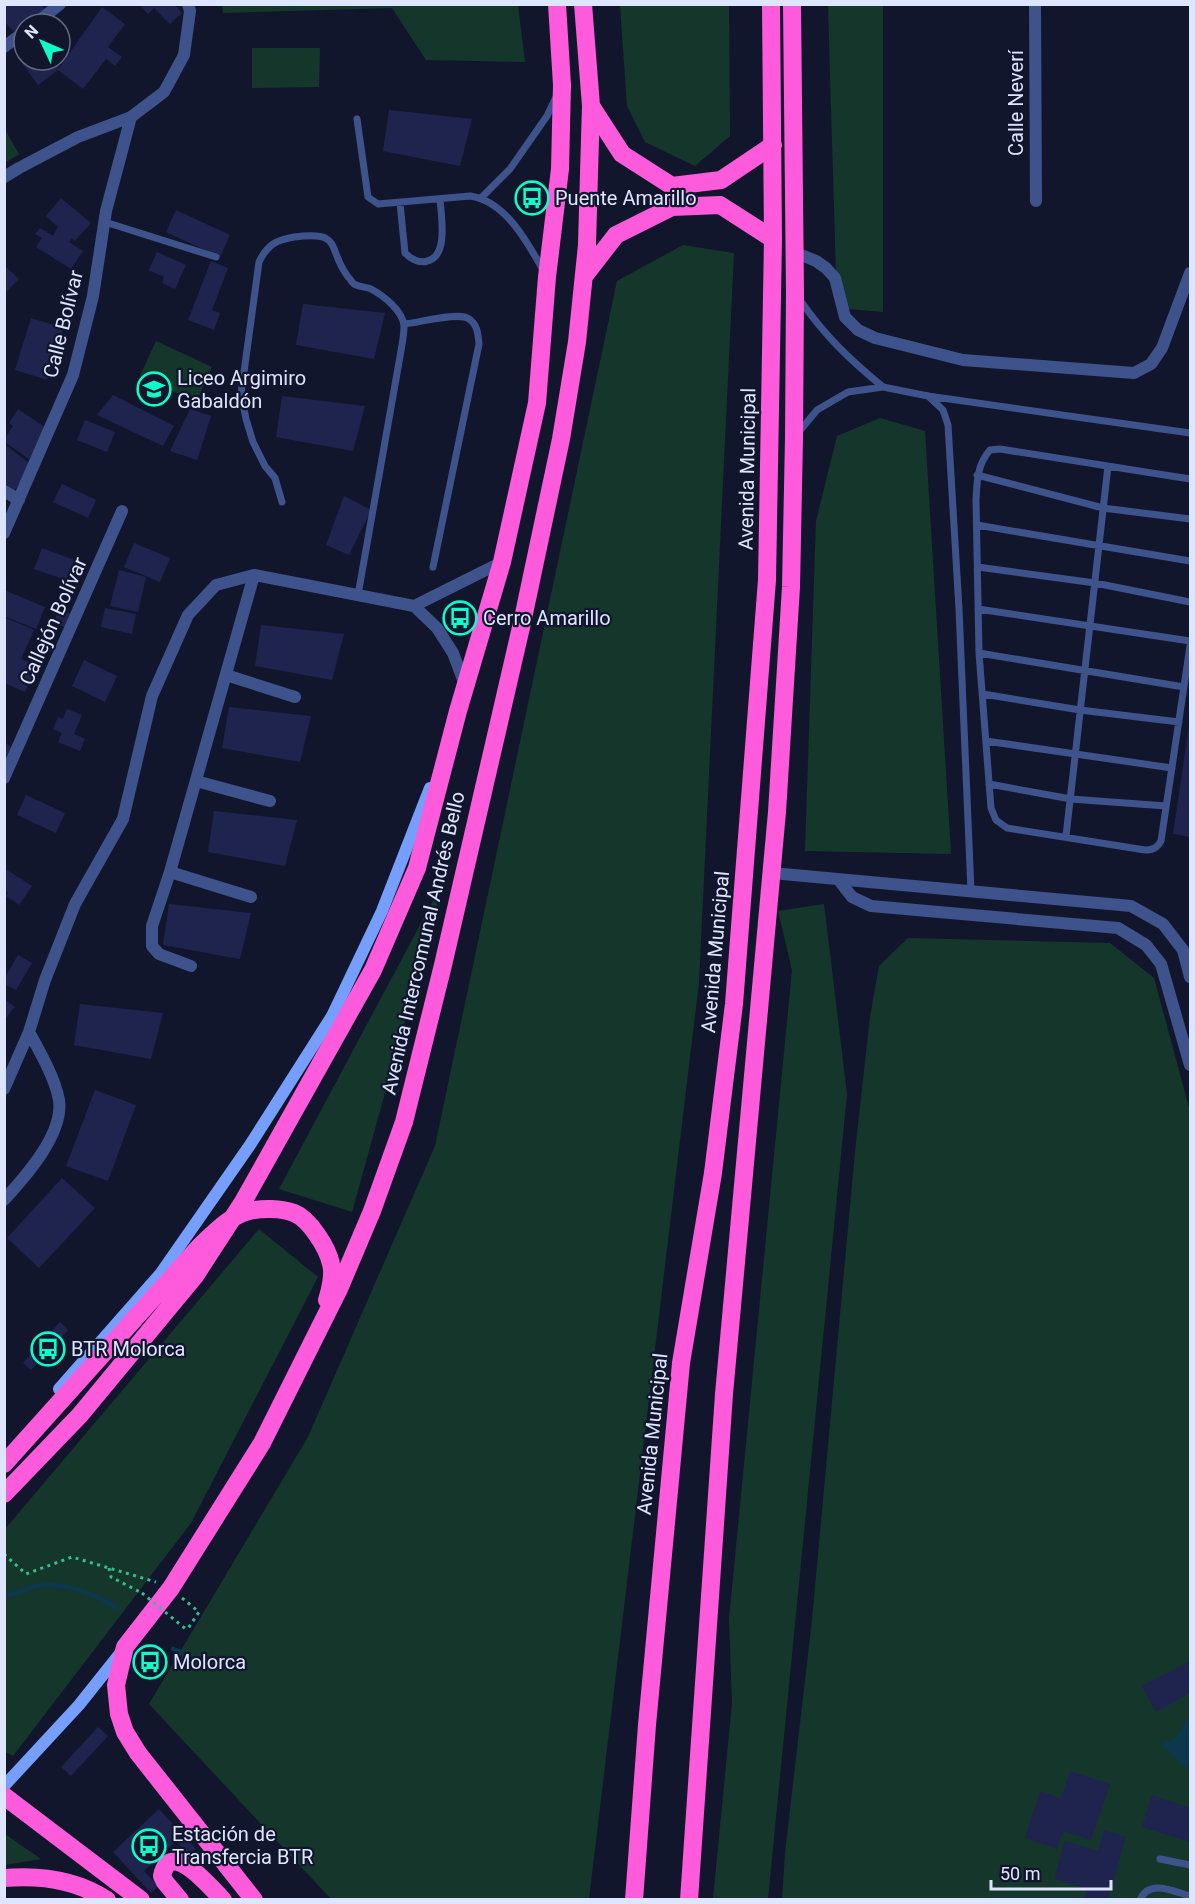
<svg xmlns="http://www.w3.org/2000/svg" width="1195" height="1904" font-family="Roboto,sans-serif">
<style>
.green{fill:#15372b}
.water{fill:#0c374c}
.lines{fill:none;stroke-linecap:round;stroke-linejoin:round}
.stream{stroke:#0c374c;stroke-width:4.5}
.building{fill:#1e244e}
.path{stroke:#33be8a;stroke-width:3;stroke-dasharray:3 4.5;stroke-linecap:butt}
.lane{stroke:#3e538b;stroke-width:7}
.street{stroke:#3e538b;stroke-width:12}
.secondary{stroke:#769efd;stroke-width:12}
.highway{stroke:#fd5bdc;stroke-width:18}
.path-bridge{stroke:#33be8a;stroke-width:3;stroke-dasharray:3 4.5;stroke-linecap:butt}
.labels{text-anchor:middle;stroke-width:4.5;stroke-linejoin:round;paint-order:stroke}
.street-label{font-size:20px;fill:#dee5ff;stroke:#12162d}
.poi-label{font-size:20px;fill:#dee5ff;stroke:#12162d;text-anchor:start}
</style>
<rect width="100%" height="100%" fill="#12162d"/>
<!-- green -->
<path class="green" d="M222 5H518L525 62 426 60 392 8 223 13Z
M620 5H729L730 136 695 166 645 142 627 106Z
M828 5H883V312L837 308Z
M252 48H320L319 87 252 88Z
M5 130 19 154 5 163H4Z
M683 245 734 253 699 982 589 1899H331L149 1704 308 1437 435 1146 617 281Z
M156 341 212 367 196 402 140 376Z
M880 418 925 431 951 854 805 851 816 521 837 436Z
M444 880 352 1212 279 1189Z
M824 904 847 1094 768 1899H713L732 1703 729 1619 792 970 778 911Z
M908 938 1110 943 1154 978 1190 1111V1899L782 1900 785 1853 812 1620 855 1152 870 1017 879 966Z
M259 1229 318 1277 191 1523 13 1756 4 1751 5 1529Z
M5 1834 41 1859 5 1865Z"/>
<!-- water -->
<path class="water" d="M1190 1715V1763L1186 1768 1161 1744 1175 1738Z"/>
<g class="lines">
<!-- stream -->
<path class="stream" d="M4 1595C17 1595 24 1589 36 1586 63 1581 95 1594 117 1608
M173 1649 203 1660"/>
</g>
<!-- building -->
<path class="building" d="M4 4H40L45 9 29 24H24V29L17 35 4 21Z
M139 4H174L182 13 170 24 154 8 148 14Z
M102 7 125 24 108 47 122 57 115 66 106 59 83 89 58 70 38 85 22 63 27 60H53L59 68Z
M389 110 472 119 460 166 383 151Z
M61 198 91 223 75 241 72 238 69 242 83 251 71 269 36 247 42 238 35 234 40 228 53 236 58 227 46 216Z
M176 210 230 235 220 257 166 232Z
M157 252 186 265 175 289 162 283 164 277 149 270Z
M211 261 228 268 212 310 220 313 214 330 188 320Z
M4 265 19 279 4 294Z
M303 304 385 313 374 359 296 345Z
M31 318 64 328 47 380 15 370Z
M113 395 174 426 163 446 97 415Z
M282 396 365 406 353 451 276 437Z
M18 409 49 430 29 459 5 442V438L13 426 9 423Z
M190 409 211 416 197 460 170 451Z
M85 420 115 432 107 452 77 440Z
M4 444 33 466 14 491 4 484Z
M62 484 96 500 88 518 53 502Z
M344 496 371 510 349 555 326 545Z
M134 543 170 558 160 582 124 567Z
M42 548 74 560 66 580 34 569Z
M119 570 146 577 138 612 110 606Z
M4 590 45 607 36 629 4 616Z
M105 608 136 614 132 634 101 627Z
M59 609 74 615 68 629 54 622Z
M4 617 34 630 21 659 37 666 25 692 4 683Z
M261 625 344 634 332 680 255 666Z
M84 660 117 676 105 702 72 686Z
M229 707 311 716 300 762 222 748Z
M67 709 82 715 74 734 85 739 80 751 58 742 62 733 53 729 58 717 63 719Z
M1189 726H1190V837L1173 834Z
M4 742 14 749 7 759 4 757Z
M26 795 65 813 56 833 17 815Z
M214 811 297 820 285 866 208 852Z
M4 868 32 886 19 905 6 896 8 893 4 890Z
M169 904 251 913 240 959 163 945Z
M18 955 32 963 16 990 4 984V979Z
M4 999 15 1007 4 1020Z
M80 1004 163 1013 151 1059 74 1045Z
M95 1090 136 1105 108 1181 66 1166Z
M62 1178 95 1208 39 1268 7 1238Z
M60 1322 68 1330 31 1370 23 1363Z
M1190 1661V1693L1156 1712 1142 1686Z
M98 1727 108 1736 71 1776 61 1767Z
M1070 1771 1110 1784 1091 1840 1063 1831 1057 1849 1025 1838 1040 1791 1061 1798Z
M1152 1795 1190 1808V1842L1142 1827Z
M159 1809 196 1849 189 1855 176 1841 144 1871 158 1886 151 1893 113 1852Z
M1104 1830 1126 1837 1108 1900H1084L1087 1889 1054 1879 1065 1841 1098 1851Z"/>
<g class="lines">
<!-- path -->
<path class="path" d="M4 1554 26 1574 72 1557 156 1582
M109 1568 111 1577 142 1593
M182 1598 199 1612 187 1630"/>
<!-- lane -->
<path class="lane" d="M357 119 368 197 378 204 470 196C505 201 527 241 543 270
M481 198 510 169 547 116 556 97
M400 203 405 253C419 267 437 264 441 244 444 230 441 213 440 199
M105 222 216 257
M800 300C825 336 849 359 883 387
M404 324C418 323 459 311 469 319 478 325 478 335 479 344L433 567
M928 396 943 410 948 425 959 609 971 891
M798 433 817 410 848 392 883 387 928 396 1190 433
M977 475 1103 508 1190 519
M1190 479 1000 449 990 450C977 465 977 481 976 500L979 653 991 808 996 820 1007 828 1145 850C1153 850 1157 848 1161 841L1190 646
M282 502 275 478 265 466 253 442 246 419 241 394 259 262C267 245 276 240 294 237 344 231 326 247 348 277 349 277 353 284 354 284 359 287 366 287 371 289 384 296 403 311 404 326 404 332 403 339 402 345L358 595
M977 525 1190 561
M978 567 1095 583 1190 602
M978 609 1190 641
M979 653 1184 687
M983 694 1080 710 1179 722
M986 741 1172 768
M989 784 1071 799 1166 806
M1066 836 1108 466
M1160 1859 1190 1865
M1140 1900C1149 1878 1175 1892 1190 1896"/>
<!-- street -->
<path class="street" d="M1035 4 1036 201
M35 24 60 4
M4 47 24 32
M4 177 19 168 78 137 131 117 164 92 184 55 190 11 188 4
M794 252 816 261 826 268 835 278 845 317 858 330 875 338 963 360 1134 373 1151 364 1162 348 1190 273
M4 491 19 500
M4 533 73 375 93 296 106 211 131 117
M414 606 502 562
M226 675 295 697
M4 778 122 511
M196 781 270 801
M170 872 251 897
M772 873 1131 906 1163 924 1183 950 1190 977
M838 879 852 897 871 906 1118 928 1146 945 1161 964 1190 1065
M191 966 159 954 152 946V926L170 872 254 575
M4 1089 29 1032 45 980 75 904 123 819 152 696 188 615 216 585 254 575 414 606 437 628 453 653 465 685
M4 1200C25 1177 64 1134 59 1100 55 1078 40 1052 29 1032"/>
<!-- secondary -->
<path class="secondary" d="M59 1389 161 1273 250 1145 332 1016 382 911 430 788
M4 1786 79 1705 122 1651"/>
<!-- highway -->
<path class="highway" d="M591 106 622 154 672 186 721 180 773 145
M585 275 616 235 672 207 720 205 773 239
M4 1464 200 1246C214 1233 229 1216 249 1211 262 1208 281 1208 294 1213 310 1219 328 1249 331 1264 334 1274 330 1291 327 1300
M4 1494 80 1415 195 1276 243 1202 373 970 417 868 458 711 502 562 537 403 547 277 560 169 562 85 557 4
M4 1796 141 1900
M4 1878C39 1875 77 1880 107 1900
M180 1900 165 1882 162 1876C170 1837 211 1888 223 1900
M254 1900 138 1753 125 1732 119 1714 116 1685 125 1647 171 1588 262 1443 339 1289 372 1211 404 1122 443 965 522 623 561 439 577 342 587 245 589 173 591 106 583 4
M634 1900 647 1725 681 1363 713 1173 734 1004 767 580 773 239 771 4
M689 1900 724 1394 777 812 791 587 794 438 795 292 792 4"/>
<!-- path-bridge -->
<path class="path-bridge" d="M142 1593 187 1630"/>
</g>
<!-- icons -->
<defs>
<g id="bus-ring" transform="scale(1.725)"><circle r="9.5" fill="#12162d" stroke="#0dfcc9" stroke-width="1.5"/><path d="M-5-6H5V4H4V6H2V4H-2V6H-4V4H-5ZM-3.5-4V0h7V-4ZM-3.5 1.2v1.5H-2V1.2ZM2 1.2v1.5H3.5V1.2Z" fill="#0dfcc9"/></g>
<g id="school-ring" transform="scale(1.725)"><circle r="9.5" fill="#12162d" stroke="#0dfcc9" stroke-width="1.5"/><path d="M0-5L7-2L0 1L-7-2ZM-4 1L0 2.5L4 1V4Q0 6-4 4Z" fill="#0dfcc9"/></g>
</defs>
<g fill-rule="evenodd">
<use href="#bus-ring" x="532" y="198"/>
<use href="#school-ring" x="154" y="389"/>
<use href="#bus-ring" x="460" y="618"/>
<use href="#bus-ring" x="48" y="1349"/>
<use href="#bus-ring" x="150" y="1662"/>
<use href="#bus-ring" x="149" y="1846"/>
</g>
<g class="labels">
<!-- street labels -->
<g class="street-label">
<text transform="translate(1016 103) rotate(-90)" y="7">Calle Neverí</text>
<text transform="translate(63 324) rotate(-76)" y="7">Calle Bolívar</text>
<text transform="translate(747 469) rotate(-89)" y="7">Avenida Municipal</text>
<text transform="translate(53 621) rotate(-66)" y="7">Callejón Bolívar</text>
<text transform="translate(423 943) rotate(-77)" y="7">Avenida Intercomunal Andrés Bello</text>
<text transform="translate(715 952) rotate(-85)" y="7">Avenida Municipal</text>
<text transform="translate(652 1434) rotate(-84)" y="7">Avenida Municipal</text>
</g>
<!-- poi labels -->
<g class="poi-label">
<text x="555" y="205">Puente Amarillo</text>
<text x="177" y="385">Liceo Argimiro<tspan x="177" dy="23">Gabaldón</tspan></text>
<text x="483" y="625">Cerro Amarillo</text>
<text x="71" y="1356">BTR Molorca</text>
<text x="173" y="1669">Molorca</text>
<text x="172" y="1841">Estación de<tspan x="172" dy="23">Transfercia BTR</tspan></text>
</g>
</g>
<!-- border -->
<rect width="1195" height="1904" fill="none" stroke="#dee5ff" stroke-width="12"/>
<!-- north arrow -->
<g transform="translate(42 42) rotate(314)"><circle r="28" fill="#12162d" stroke="#646981" stroke-width="1.5"/>
<path d="M0-4.5L10 22L0 15L-10 22Z" fill="#0dfcc9"/>
<text y="-9" font-size="16" font-weight="bold" text-anchor="middle" fill="#dee5ff">N</text>
</g>
<!-- scale -->
<path d="M991 1880v9h120v-9" fill="none" stroke="#dee5ff" stroke-width="3"/>
<text x="1000" y="1880" font-size="18" fill="#dee5ff" stroke="#12162d" stroke-width="4.5" paint-order="stroke">50 m</text>
</svg>
